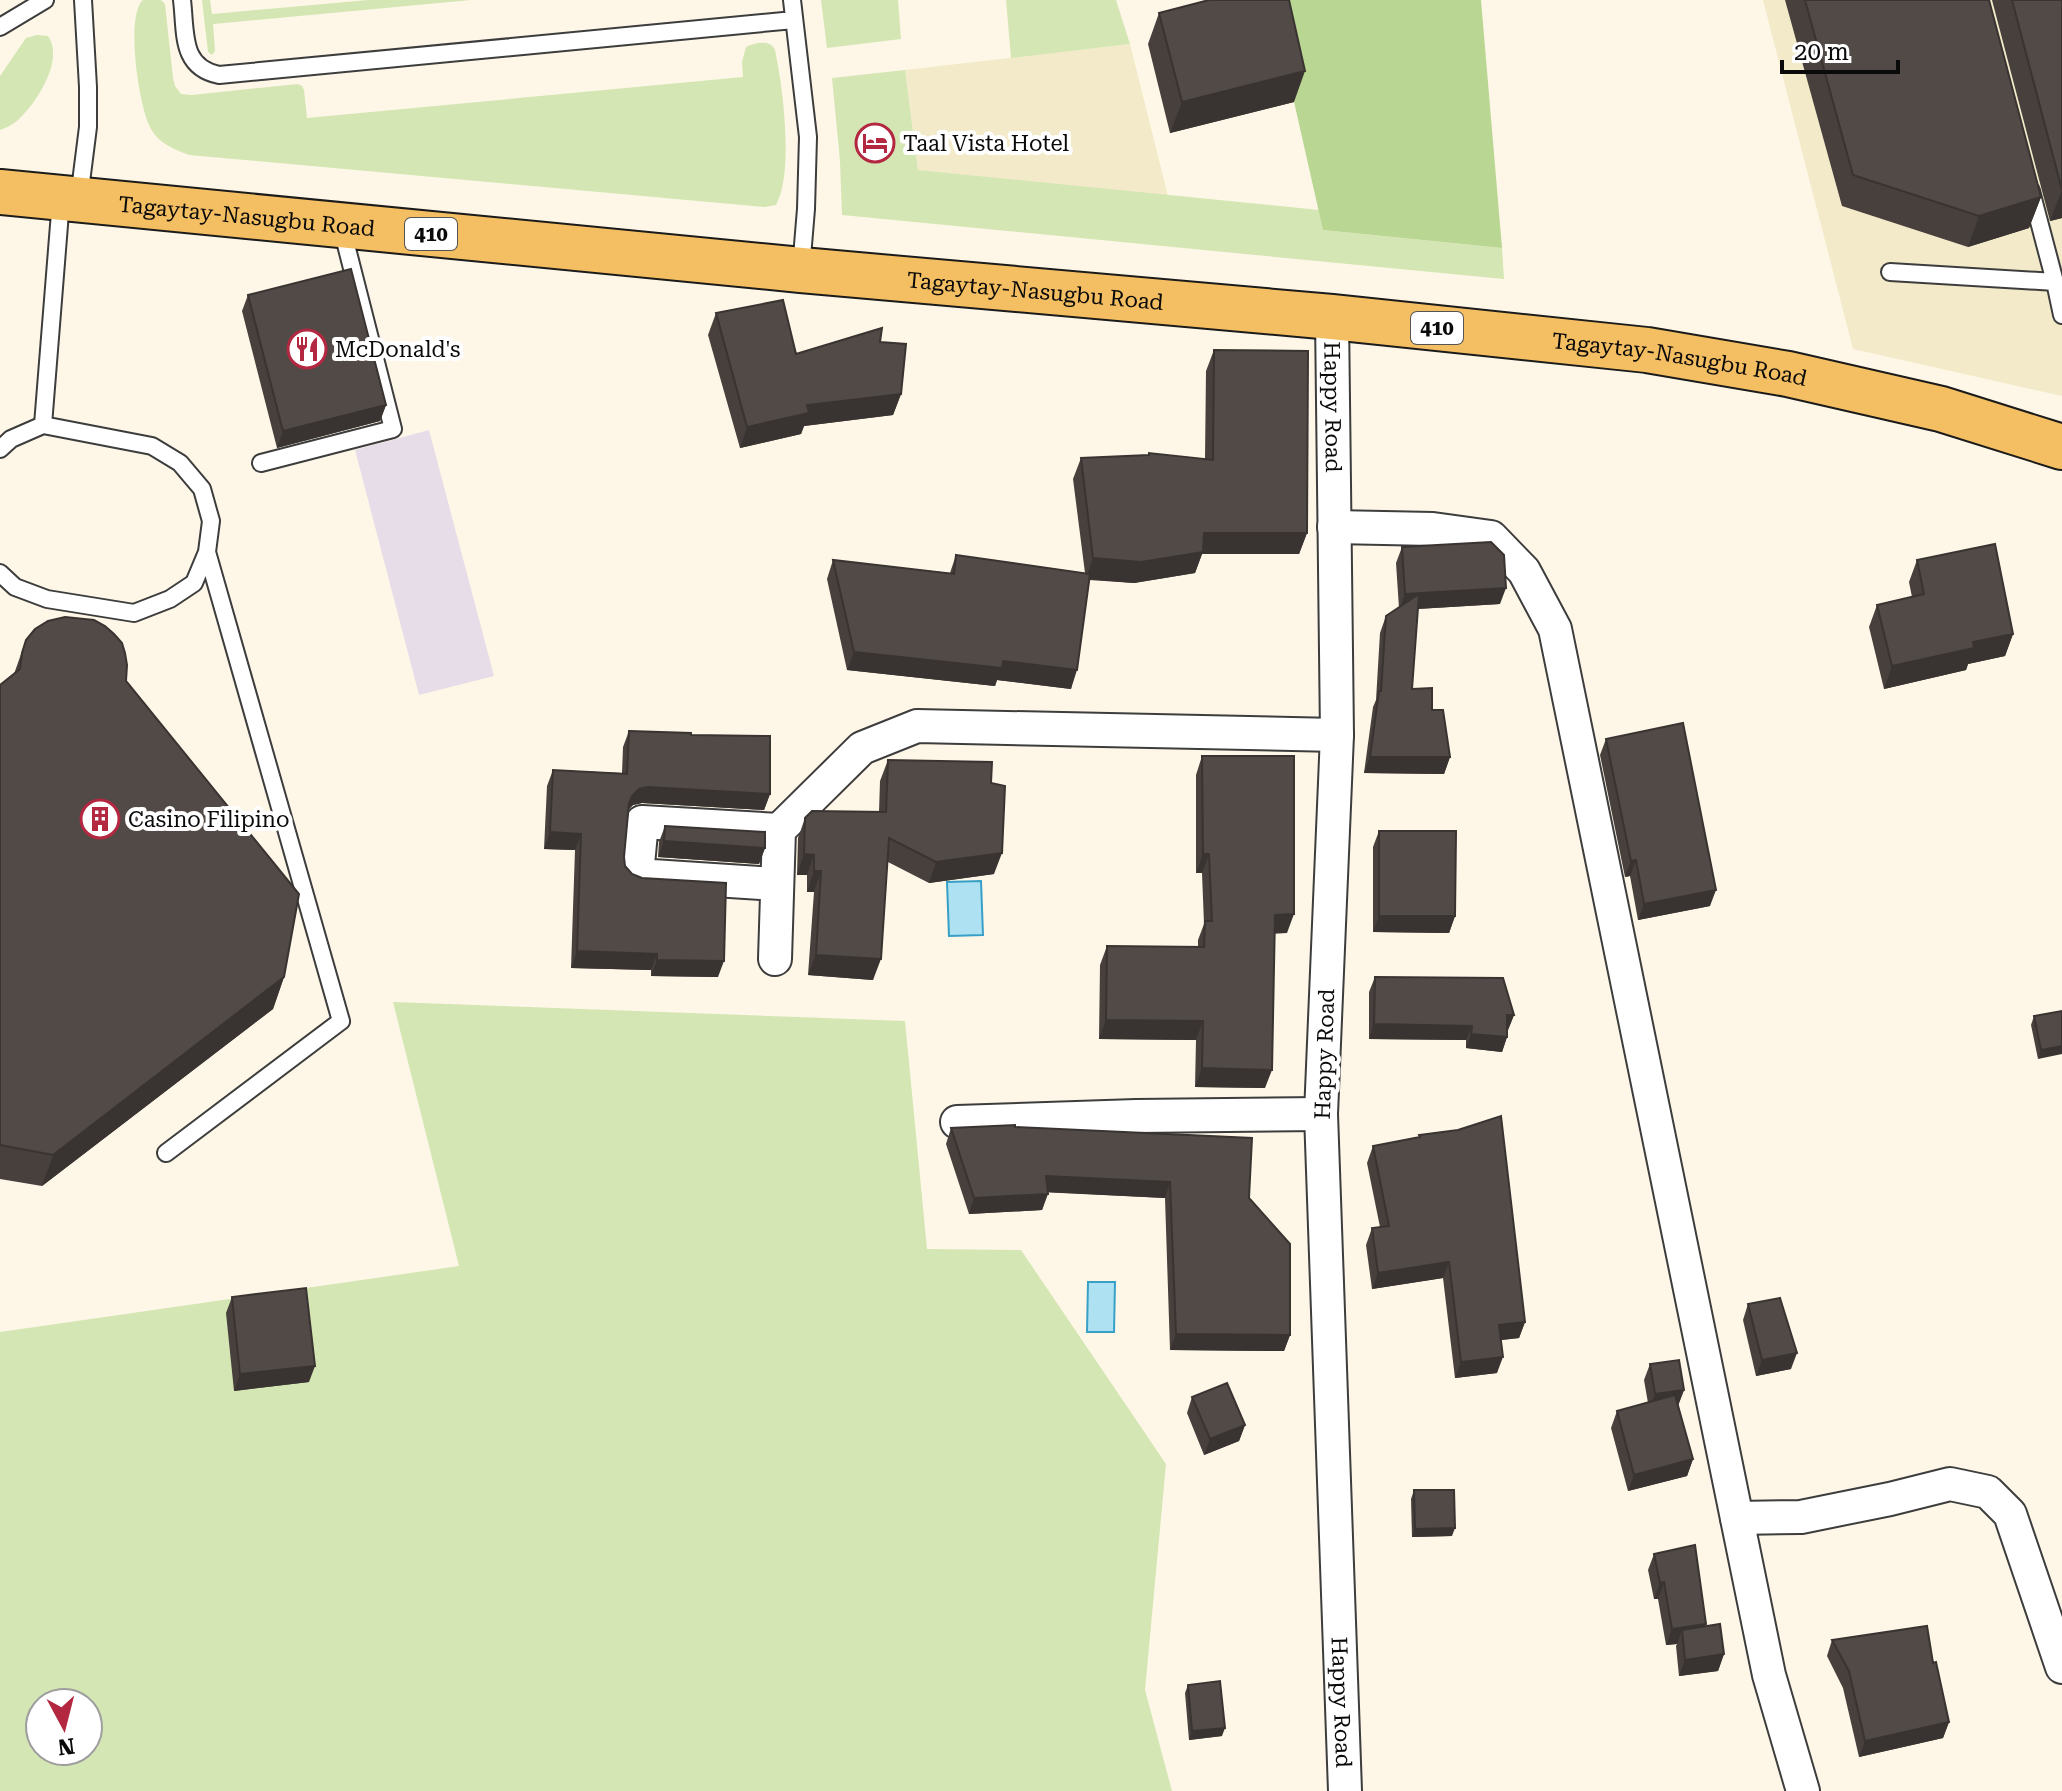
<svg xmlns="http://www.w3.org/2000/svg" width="2062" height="1791" font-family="'Roboto Serif',serif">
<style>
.industrial{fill:#e6dde9}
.farmland{fill:#f2eac9}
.green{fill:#d4e6b3;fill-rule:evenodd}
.forest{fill:#b9d693}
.water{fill:#aee2f3;stroke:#38a0c7;stroke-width:2}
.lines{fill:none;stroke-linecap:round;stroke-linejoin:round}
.lane-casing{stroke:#3d3d3d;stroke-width:20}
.street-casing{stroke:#3d3d3d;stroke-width:36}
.primary-casing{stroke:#1b1b1b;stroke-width:48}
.lane{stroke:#fff;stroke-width:16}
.street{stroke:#fff;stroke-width:32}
.primary{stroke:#f4be62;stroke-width:44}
.wall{fill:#47403d}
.shaded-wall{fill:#393432}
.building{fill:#524a47;stroke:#393432;stroke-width:2}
.labels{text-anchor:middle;stroke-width:8;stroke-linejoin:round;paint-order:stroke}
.shield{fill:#fff;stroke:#545454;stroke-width:2}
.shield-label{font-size:20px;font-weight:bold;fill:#0a0a0a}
.poi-label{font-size:22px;fill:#0a0a0a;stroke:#fff;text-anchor:start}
.street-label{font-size:22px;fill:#0a0a0a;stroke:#fff}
</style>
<rect width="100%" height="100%" fill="#fef7e7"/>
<!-- industrial -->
<path class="industrial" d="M429 430 494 676 419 695 355 450Z"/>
<!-- farmland -->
<path class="farmland" d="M1763 0H2062V396L1853 349Z
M1130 44 1168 196 918 170 905 70Z"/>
<!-- green -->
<path class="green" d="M143 0H161L165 4 173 78 175 86 181 94 192 95 298 84 302 86 304 90 307 118 743 77 742 62 746 47C755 43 770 39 775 50 783 88 794 171 776 205L765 207 189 155C173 149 158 143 150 127 139 106 125 15 143 0Z
M202 0H210L212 14 368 0H471L213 24 215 51 212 55 208 52Z
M821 0H898L901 39 827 48Z
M1006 0H1116L1130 44 1011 58Z
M37 35 48 36C65 60 36 104 17 121 12 125 6 128 0 130V76L26 38Z
M905 70 918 170 1319 210 1323 230 1502 248 1504 279 842 215 840 161 832 78Z
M393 1002 905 1021 927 1249 1021 1250 1166 1464 1145 1690 1172 1791H0V1332L459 1266ZM40 1703H88V1751H40Z"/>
<!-- forest -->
<path class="forest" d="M1271 0H1481L1502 248 1323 230Z"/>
<!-- water -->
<path class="water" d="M981 881 983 935 949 936 947 882Z
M1088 1282H1115L1114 1332H1087Z"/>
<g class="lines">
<!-- lane casing -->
<g class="lane-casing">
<path id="lane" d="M182 0C186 32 180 67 219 75L794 20
M792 0 808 137 806 209 801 269
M0 27 45 0
M2031 191 2055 282
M79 198 88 127V87L83 0
M1890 272 2055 282 2062 315
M43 425 61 200
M0 449 11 439 43 425 152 446 180 463 202 489 211 521 207 552 194 583 170 599 134 613 47 599 15 587 0 573
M261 463 393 429 342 229
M166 1153 341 1021 207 552"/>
</g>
<!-- street casing -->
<g class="street-casing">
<g id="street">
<path id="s1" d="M1332 317 1337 735 1321 1114 1345 1791"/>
<path d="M1334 527 1433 529 1491 537 1524 571 1555 629 1769 1675 1803 1791"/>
<path d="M777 884 637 875 642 822 779 830"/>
<path d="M775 959 779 830 862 748 917 726 1337 735"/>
<path d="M957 1122 1136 1116 1321 1114"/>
<path d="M1737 1518 1801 1517 1890 1499 1950 1484 1988 1492 2010 1514 2062 1667"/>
</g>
</g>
<!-- primary casing -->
<g class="primary-casing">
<g id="primary">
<path id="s2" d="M0 192 801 270 1332 317 1647 350 1788 374 1941 409 2062 447"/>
</g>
</g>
<!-- lane -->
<use href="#lane" class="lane"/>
<!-- street -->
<use href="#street" class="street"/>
<!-- primary -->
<use href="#primary" class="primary"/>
</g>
<!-- wall -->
<path class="wall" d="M1785 0H1989L2041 197 2029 228 1968 247 1842 206Z
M1992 0H2062V218L2050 221Z
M1159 13 1294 102 1170 133 1148 44Z
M248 295 386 405 380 421 277 448 242 311Z
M716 313 796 354 880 342 901 394 893 415 804 426 801 434 740 448 708 335Z
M1214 350 1307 533 1299 554H1202L1195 573 1134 583 1089 580 1071 689 997 680 995 686 847 670 827 579 833 560 950 573 956 555 1085 573 1073 479 1081 458 1148 456 1149 453 1205 459 1206 371Z
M1402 547 1500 604 1418 609 1412 689 1432 710 1450 757 1444 774 1364 773 1373 707 1376 700 1380 633 1386 616 1399 608 1396 563Z
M1917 560 2013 634 2005 656 1968 664 1966 670 1884 689 1869 627 1877 605 1912 597 1909 582Z
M26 640 126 681 284 977 273 1009 42 1186 0 1179V685L14 674Z
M629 731 691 735 770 794 764 810 642 803 633 805 629 809 624 857 625 866 718 977 651 976V970L571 968 575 850 544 849 547 786 553 770 622 773 623 747Z
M1606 739 1710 906 1638 920 1630 876 1625 877 1600 755Z
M1202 756 1287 933H1275L1265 1088 1195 1087 1196 1040 1099 1039 1100 965 1107 946 1198 947V940L1204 924 1202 873H1196V775Z
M888 760 991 783 994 874 929 883 888 862 873 980 808 975 814 892H807V875H797L798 838 805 818 879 812 880 781Z
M665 826 765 848 759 864 658 857 659 842Z
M1379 831 1455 916 1449 933 1373 932V847Z
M1375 977 1514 1015 1508 1030H1507V1037L1502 1052 1466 1048V1040L1369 1039V992Z
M2062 1011 2038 1059 2031 1025 2034 1016Z
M1015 1127 1249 1198 1290 1335 1284 1351 1170 1350 1165 1198 1048 1192 1042 1210 969 1214 946 1144 951 1128Z
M1419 1135 1525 1322 1519 1338 1501 1340 1497 1373 1455 1378 1443 1278 1372 1289 1366 1245 1372 1228 1380 1227 1367 1163 1373 1146 1419 1137Z
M232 1297 309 1382 234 1391 226 1313Z
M1748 1304 1791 1369 1756 1376 1743 1320Z
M1650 1364 1684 1390 1678 1405 1693 1459 1687 1476 1628 1491 1611 1428 1617 1411 1648 1403 1644 1380Z
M1192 1397 1245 1425 1239 1441 1204 1455 1187 1413Z
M1414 1490 1452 1536 1412 1537 1411 1499Z
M1654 1554 1724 1654 1718 1671 1679 1676 1676 1646 1677 1644 1666 1645 1658 1599H1654L1648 1570Z
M1832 1640 1933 1663 1949 1722 1943 1738 1859 1757 1843 1688 1827 1656Z
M1188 1685 1222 1736 1189 1740 1185 1693Z"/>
<!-- shaded-wall -->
<path class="shaded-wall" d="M1305 71 1294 102 1170 133 1182 102Z
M2062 190V218L2050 221Z
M2041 197 2029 228 1968 247 1979 216Z
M901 394 893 415 804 426 801 434 740 448 747 427 807 405Z
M386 405 380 421 277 448 283 431Z
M1204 533H1307L1299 554H1202L1195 573 1134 583 1086 579 1093 558Z
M1506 588 1500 604 1399 610 1405 594Z
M2013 634 2005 656 1968 664 1966 670 1884 689 1892 666 1973 642Z
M854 652 1003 661 1077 670 1071 689 997 680 995 686 847 670Z
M1370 757H1450L1444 774 1364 773Z
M648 787 770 794 764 810 642 803 633 805 626 812 632 796 639 789Z
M550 832 581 834 575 850 544 849Z
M664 841 765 848 759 864 658 857Z
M1002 853 994 874 929 883 936 862Z
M804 854 814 855 807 875H797Z
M1203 854H1209L1202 873H1196Z
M1636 860 1630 876 1625 877 1631 861Z
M814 871H821L814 892H807Z
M1716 890 1710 906 1638 920 1644 904Z
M1294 914 1287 933 1268 934 1275 915Z
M1379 916H1455L1449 933 1373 932Z
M577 951 657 954 651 970 571 968Z
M816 955 881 959 873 980 808 975Z
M657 960 724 961 718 977 651 976Z
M284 977 273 1009 42 1186 53 1155Z
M1507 1015H1514L1508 1030 1502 1029Z
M1106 1020 1203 1021 1196 1040 1099 1039Z
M1374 1024 1472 1026 1466 1040 1369 1039Z
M1471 1034 1507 1037 1502 1052 1466 1048Z
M2062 1046V1054L2038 1059 2041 1050Z
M1202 1068 1272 1070 1265 1088 1195 1087Z
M1046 1176 1170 1182 1165 1198 1040 1192Z
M1048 1194 1042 1210 969 1214 974 1198Z
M1449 1262 1443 1278 1372 1289 1378 1273Z
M1525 1322 1519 1338 1493 1341 1499 1325Z
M1176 1334 1290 1335 1284 1351 1170 1350Z
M1797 1353 1791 1369 1756 1376 1762 1360Z
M1503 1357 1497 1373 1455 1378 1461 1362Z
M315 1366 309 1382 234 1391 240 1374Z
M1684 1390 1678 1406 1649 1410 1655 1394Z
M1245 1425 1239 1441 1204 1455 1210 1439Z
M1693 1459 1687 1476 1628 1491 1634 1475Z
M1455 1528 1452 1536 1412 1537 1415 1529Z
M1664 1582 1658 1599H1654L1660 1583Z
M1706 1624 1700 1641 1682 1630 1677 1644 1666 1645 1672 1629Z
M1724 1654 1718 1671 1679 1676 1685 1660Z
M1949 1722 1943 1738 1859 1757 1865 1741Z
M1225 1728 1222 1736 1189 1740 1192 1731Z"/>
<!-- building -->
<path class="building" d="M1209 0H1289L1305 71 1182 102 1159 13Z
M1805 0H1989L2041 197 1979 216 1853 175Z
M2012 0H2062V190Z
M351 269 386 405 283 431 248 295Z
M783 300 796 354 882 328 880 342 906 344 901 394 807 405 809 413 747 427 716 313Z
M1214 350 1308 351 1307 533H1204L1203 552 1141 562 1093 558 1081 458 1149 455V453L1213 460Z
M1491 542 1504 555 1506 588 1405 594 1402 547Z
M1995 544 2013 634 1973 642 1974 648 1892 666 1877 605 1924 594 1917 560Z
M956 555 1090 574 1077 670 1003 661 1002 668 854 652 833 560 954 574Z
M1419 594 1412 689 1432 688V710H1443L1450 757H1370L1379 691H1381L1386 616Z
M65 617 94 620 105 626 114 634 122 643 125 653 127 665 126 681 299 894 284 977 53 1155 0 1145V685L20 669 22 653 26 640 35 629 48 621Z
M1683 723 1716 890 1644 904 1636 860 1631 861 1606 739Z
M629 731 691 733V735L770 736V794L648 787 639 789 632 796 629 803 624 857 625 866 632 874 642 878 726 883 724 961 657 960V954L577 951 581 834 550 832 553 770 627 774Z
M1202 756H1294V914L1275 915 1272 1070 1202 1068 1203 1021 1106 1020 1107 946 1204 947 1205 921H1212L1209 854H1203Z
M888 760 992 762 991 783 1005 786 1002 853 936 862 889 838 881 959 816 955 821 871H814V855L804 854 805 818 812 811 886 812Z
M665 826 765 832V848L664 841Z
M1379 831H1456L1455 916H1379Z
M1375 977 1503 978 1514 1015H1507V1037L1471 1034 1472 1026 1374 1024Z
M2062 1011V1046L2041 1050 2034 1016Z
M1501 1116 1525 1322 1499 1325 1503 1357 1461 1362 1449 1262 1378 1273 1372 1228 1389 1226 1373 1146 1420 1137 1419 1135 1458 1130Z
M1015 1125V1127L1252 1138 1249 1198 1290 1244V1335L1176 1334 1170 1182 1046 1176 1048 1194 974 1198 951 1128Z
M306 1288 315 1366 240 1374 232 1297Z
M1780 1298 1797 1353 1762 1360 1748 1304Z
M1679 1360 1684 1390 1655 1394 1650 1364Z
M1227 1383 1245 1425 1210 1439 1192 1397Z
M1675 1395 1693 1459 1634 1475 1617 1411Z
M1414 1490H1454L1455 1528 1415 1529Z
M1695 1545 1706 1624 1672 1629 1664 1582 1660 1583 1654 1554Z
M1720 1624 1724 1654 1685 1660 1682 1630Z
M1927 1626 1933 1663 1936 1662 1949 1722 1865 1741 1849 1671 1832 1640Z
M1220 1681 1225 1728 1192 1731 1188 1685Z"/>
<!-- icons -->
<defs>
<g id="hotel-ring" transform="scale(2)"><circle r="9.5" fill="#fff" stroke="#b32840" stroke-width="1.5"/><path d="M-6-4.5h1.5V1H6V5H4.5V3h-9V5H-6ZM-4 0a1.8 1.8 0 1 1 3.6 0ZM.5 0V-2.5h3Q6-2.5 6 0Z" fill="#b32840"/></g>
<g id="restaurant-ring" transform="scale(2)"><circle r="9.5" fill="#fff" stroke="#b32840" stroke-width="1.5"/><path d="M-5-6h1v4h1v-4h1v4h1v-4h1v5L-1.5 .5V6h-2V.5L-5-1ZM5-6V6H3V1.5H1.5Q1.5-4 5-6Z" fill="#b32840"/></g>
<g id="building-ring" transform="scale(2)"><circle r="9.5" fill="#fff" stroke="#b32840" stroke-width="1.5"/><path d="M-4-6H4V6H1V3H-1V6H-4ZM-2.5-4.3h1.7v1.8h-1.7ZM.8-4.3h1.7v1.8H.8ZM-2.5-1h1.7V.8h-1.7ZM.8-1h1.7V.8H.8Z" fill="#b32840"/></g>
</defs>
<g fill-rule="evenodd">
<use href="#hotel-ring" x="875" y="143"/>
<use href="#restaurant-ring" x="307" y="349"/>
<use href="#building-ring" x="100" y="819"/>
</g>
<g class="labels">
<!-- shield labels -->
<g class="shield">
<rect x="405" y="218" width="52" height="32" rx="6"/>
<rect x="1411" y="312" width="52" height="32" rx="6"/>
</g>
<g class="shield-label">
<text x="431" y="241">410</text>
<text x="1437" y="335">410</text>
</g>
<!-- poi labels -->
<g class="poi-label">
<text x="903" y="151">Taal Vista Hotel</text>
<text x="335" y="357">McDonald's</text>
<text x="128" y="827">Casino Filipino</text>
</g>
<!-- street labels -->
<g class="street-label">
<text dy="8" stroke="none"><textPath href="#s2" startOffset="248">Tagaytay-Nasugbu Road</textPath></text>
<text dy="8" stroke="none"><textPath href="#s2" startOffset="1040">Tagaytay-Nasugbu Road</textPath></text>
<text dy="8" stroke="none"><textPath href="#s2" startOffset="1688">Tagaytay-Nasugbu Road</textPath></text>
<text dy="8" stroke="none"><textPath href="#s1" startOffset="90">Happy Road</textPath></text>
<text transform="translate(1324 1054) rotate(-88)" y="8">Happy Road</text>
<text dy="8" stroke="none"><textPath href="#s1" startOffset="1386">Happy Road</textPath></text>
</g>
</g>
<!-- north arrow -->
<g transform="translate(64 1727) rotate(173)"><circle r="38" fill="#ffffff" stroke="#9d9d9d" stroke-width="2"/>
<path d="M0-6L14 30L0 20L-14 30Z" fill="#b32840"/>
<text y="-12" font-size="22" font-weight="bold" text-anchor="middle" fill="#0a0a0a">N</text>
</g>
<!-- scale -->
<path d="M1782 60v12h116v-12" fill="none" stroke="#0a0a0a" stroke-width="4"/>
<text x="1794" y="60" font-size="24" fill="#0a0a0a" stroke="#ffffff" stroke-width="6" paint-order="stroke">20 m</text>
</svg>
